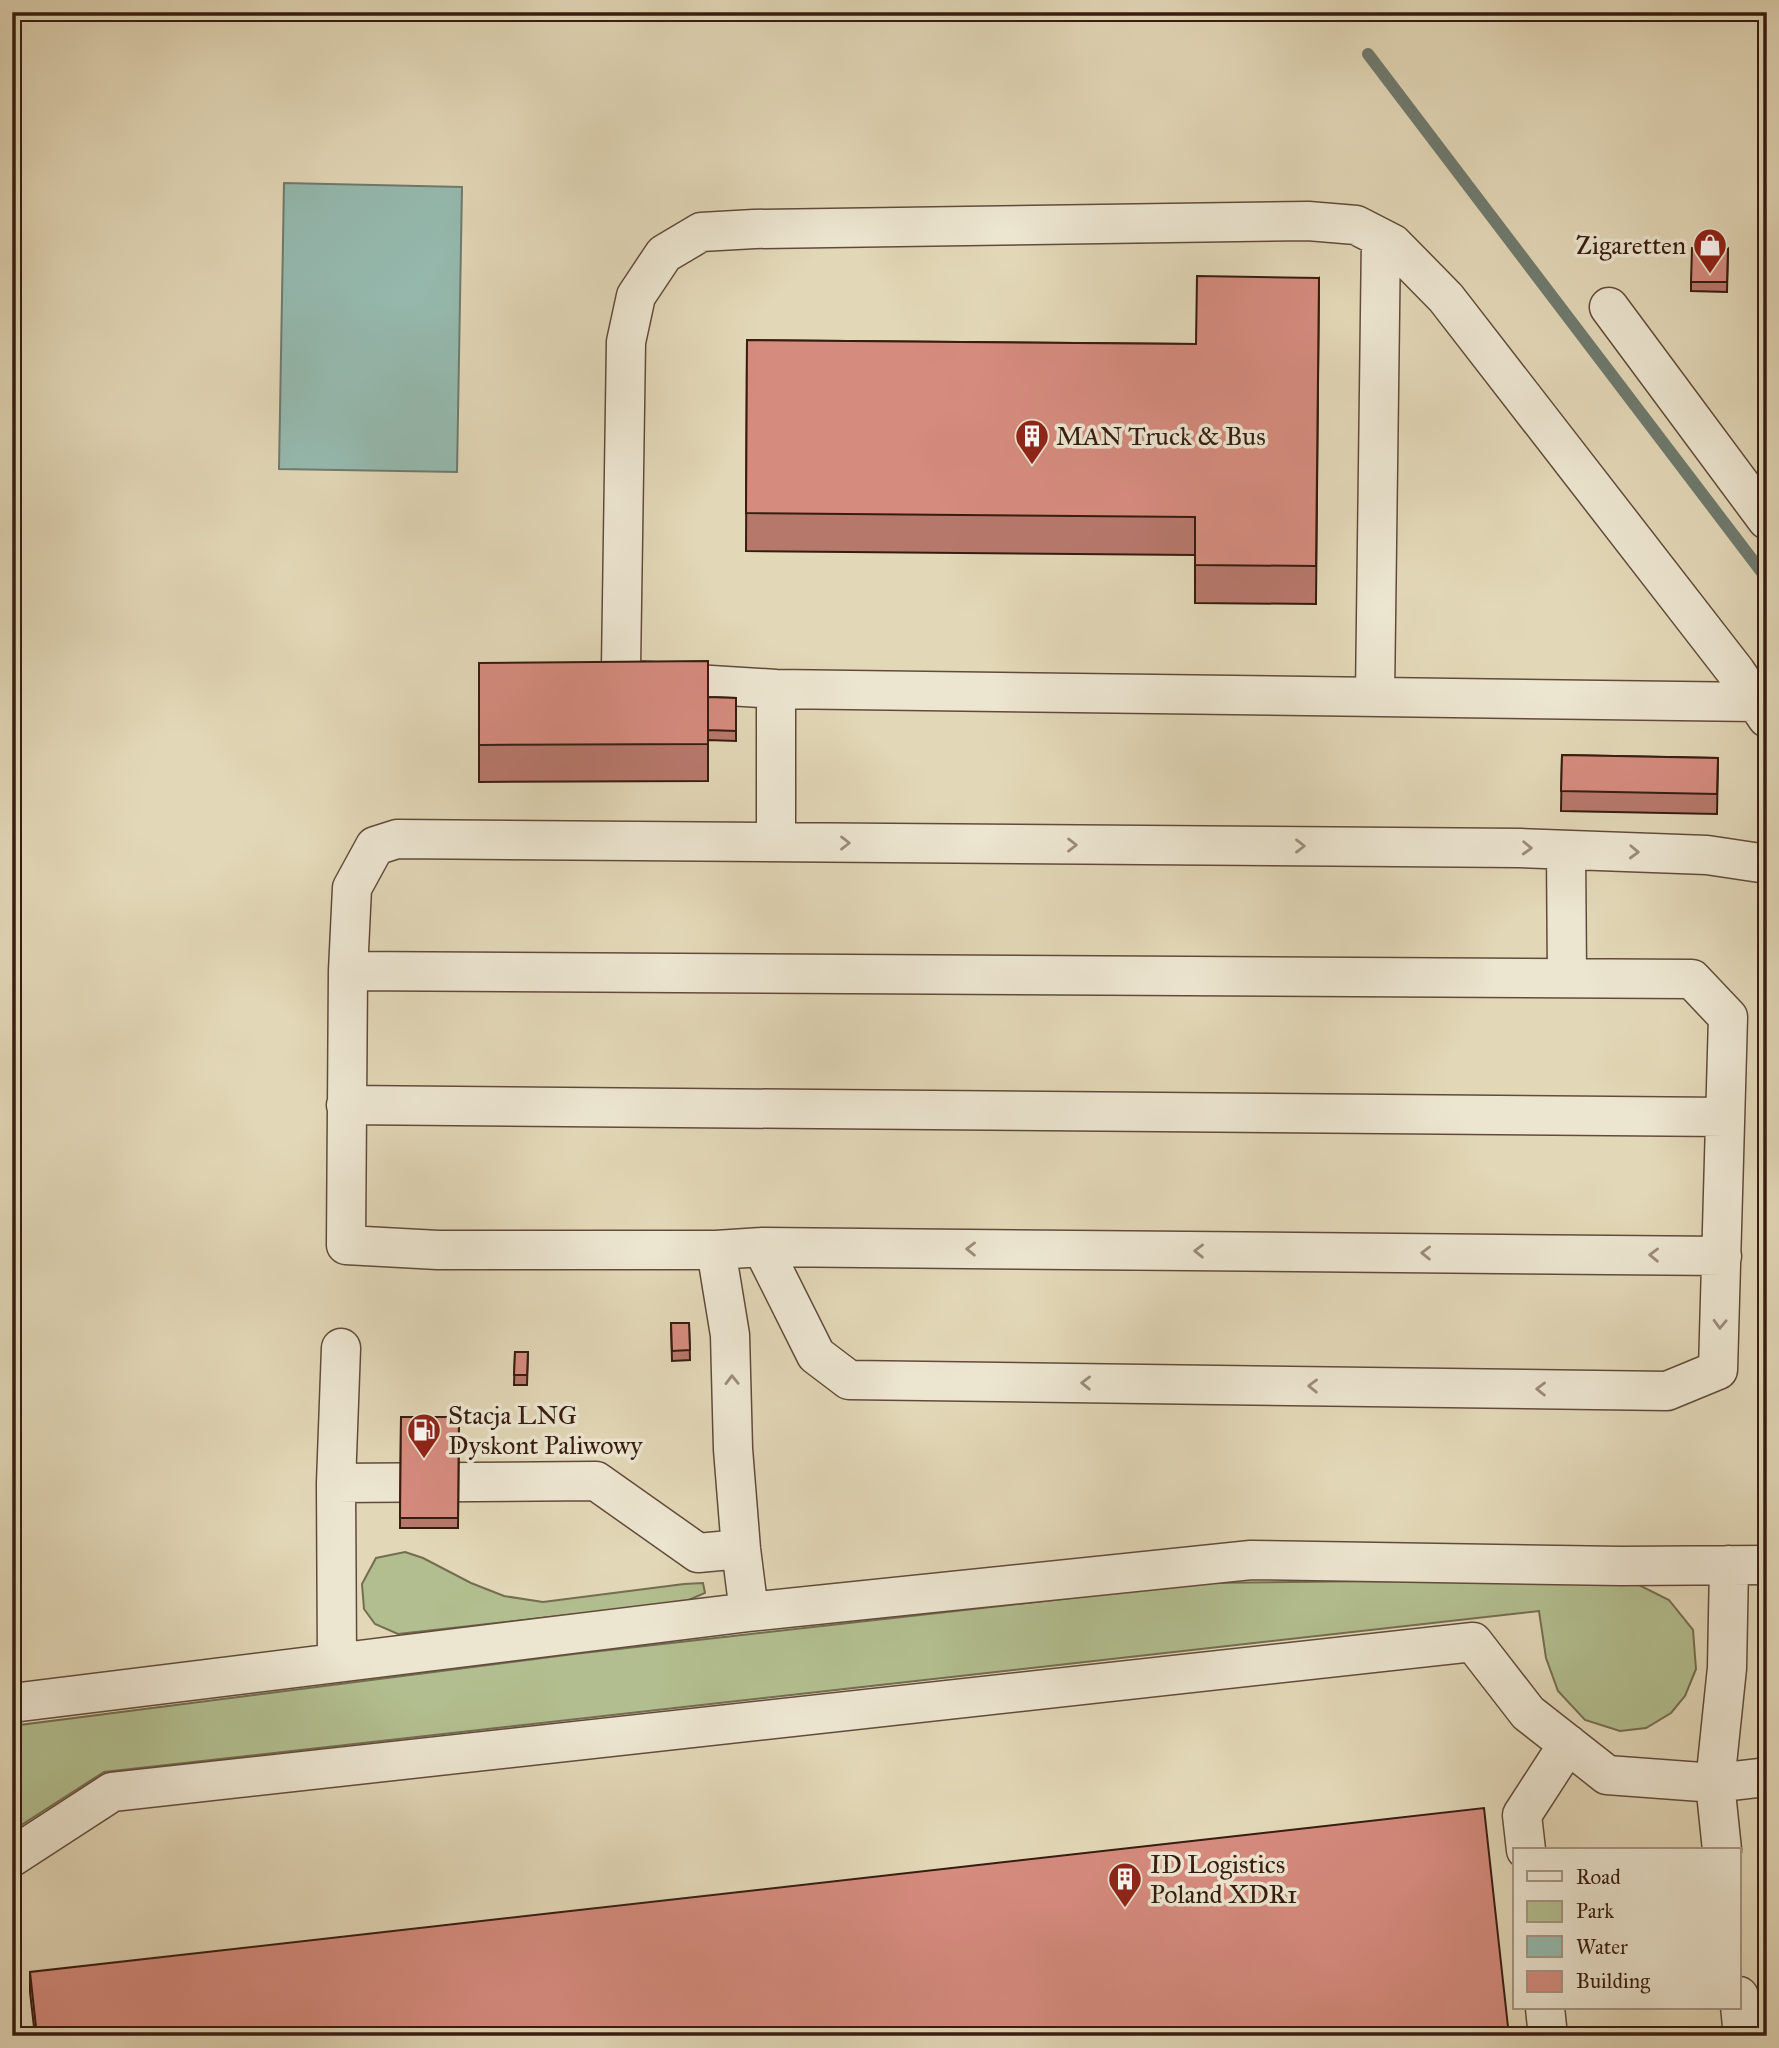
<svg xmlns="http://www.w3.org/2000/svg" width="1779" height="2048" font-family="'IM FELL Great Primer',serif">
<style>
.green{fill:#b2be8f;stroke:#746d50;stroke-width:2}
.water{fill:#95baaf;stroke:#6f7b6f;stroke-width:2}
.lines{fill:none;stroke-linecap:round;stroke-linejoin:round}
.stream{stroke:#6f7b6f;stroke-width:12}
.minor-casing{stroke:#624b3a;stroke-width:41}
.minor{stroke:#ece5d0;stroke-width:38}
.wall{fill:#b7786c;stroke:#371c10;stroke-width:2}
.building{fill:#d58b7e;stroke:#371c10;stroke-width:2}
.oneway{stroke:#9b8b7a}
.labels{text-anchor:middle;stroke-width:7;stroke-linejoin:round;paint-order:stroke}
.poi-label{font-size:26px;fill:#371c10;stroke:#ece5d0;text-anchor:start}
</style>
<rect width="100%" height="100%" fill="#e2d7b7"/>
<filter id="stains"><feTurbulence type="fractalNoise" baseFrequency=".00286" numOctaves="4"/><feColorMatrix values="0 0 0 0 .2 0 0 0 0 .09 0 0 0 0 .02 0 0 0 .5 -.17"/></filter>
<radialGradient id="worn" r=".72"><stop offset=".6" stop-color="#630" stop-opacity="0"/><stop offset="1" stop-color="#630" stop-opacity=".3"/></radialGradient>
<!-- green -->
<path class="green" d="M405 1552 423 1558 471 1583 504 1596 543 1602 684 1584 703 1583 705 1593 684 1602 398 1634 375 1624 364 1609 362 1584 376 1558Z
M1377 1581 1637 1584 1669 1600 1693 1630 1696 1669 1685 1696 1671 1713 1646 1728 1620 1731 1585 1720 1558 1691 1546 1658 1539 1611 104 1772 12 1831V1726L574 1654 1204 1583Z"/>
<!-- water -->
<path class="water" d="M284 183 462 187 457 472 279 469Z"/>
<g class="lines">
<!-- stream -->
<path class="stream" d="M1368 54 1767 579"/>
<!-- minor casing -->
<g class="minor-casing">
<path id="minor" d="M1609 307 1767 520
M776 689V842
M1375 696 1381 238
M1756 702 776 689 631 680 621 667 626 342 636 296 664 254 701 232 754 229 1308 221 1356 225 1393 244 1446 298 1736 672 1767 718
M1566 850 1567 978
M348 971 1692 979 1728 1017 1718 1370 1667 1391 849 1380 816 1355 762 1247
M346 1105 1725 1117
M716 1250 730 1335 733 1449 741 1549 749 1612
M1722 1256 762 1247 716 1250H438L346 1245 348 971 352 888 375 846 397 839 1520 848 1707 855 1767 864
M336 1483 596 1481 698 1553 741 1549
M337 1663 336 1483 341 1348
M12 1703 749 1612 1251 1560 1621 1566 1767 1565
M1526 1850 1522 1815 1568 1744
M1722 1850 1715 1783 1727 1668 1729 1565
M12 1857 112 1792 1473 1642 1528 1713 1607 1775 1715 1783 1767 1777
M1739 1996 1743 2036
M1545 2008 1548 2036"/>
</g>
<!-- minor -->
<use href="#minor" class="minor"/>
</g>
<!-- wall -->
<path class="wall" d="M1766 243H1767V317H1765Z
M1728 249 1727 292 1691 291V282Z
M1319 278 1316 604 1195 603V555L746 551 747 340 1196 344Z
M479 663 708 697 736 698V741L708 740V781L479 782Z
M1562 755 1718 758 1717 814 1561 811Z
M671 1323H689L690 1360 672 1361Z
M515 1352H528L527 1385H514Z
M401 1417H459L458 1528H400Z
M30 1972 1509 2036H35L30 1992Z"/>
<!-- building -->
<path class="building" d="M1766 243H1767V298H1765Z
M1692 248 1728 249 1727 282H1691Z
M1197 276 1319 278 1316 566 1195 565V517L746 513 747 340 1196 344Z
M1767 409V462H1766Z
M708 661V744L479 745V663Z
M708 697 736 698V731L708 730Z
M1562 755 1718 758 1717 794 1561 791Z
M671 1323H689L690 1350 672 1351Z
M515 1352H528L527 1375H514Z
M401 1417H459L458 1518H400Z
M1484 1808 1509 2036H37L30 1972Z"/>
<!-- one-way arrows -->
<defs><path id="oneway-chevron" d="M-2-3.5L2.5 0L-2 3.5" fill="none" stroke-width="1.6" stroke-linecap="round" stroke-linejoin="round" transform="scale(1.75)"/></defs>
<g class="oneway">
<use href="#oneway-chevron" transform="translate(845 843)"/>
<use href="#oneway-chevron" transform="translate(1072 845)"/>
<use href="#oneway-chevron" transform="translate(1300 846)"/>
<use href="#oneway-chevron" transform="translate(1527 848) rotate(2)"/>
<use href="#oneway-chevron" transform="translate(1634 852) rotate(2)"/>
<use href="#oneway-chevron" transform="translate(971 1249) rotate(-179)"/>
<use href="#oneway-chevron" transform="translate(1199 1251) rotate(-179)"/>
<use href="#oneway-chevron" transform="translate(1426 1253) rotate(-179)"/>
<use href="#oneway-chevron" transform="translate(1654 1255) rotate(-179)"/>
<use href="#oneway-chevron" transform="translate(1720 1324) rotate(92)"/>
<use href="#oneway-chevron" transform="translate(732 1380) rotate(-91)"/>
<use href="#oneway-chevron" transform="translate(1086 1383) rotate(-179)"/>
<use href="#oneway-chevron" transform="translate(1313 1386) rotate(-179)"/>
<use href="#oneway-chevron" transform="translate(1541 1389) rotate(-179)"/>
</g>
<!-- icons -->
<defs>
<g id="shop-pin" transform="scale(1.75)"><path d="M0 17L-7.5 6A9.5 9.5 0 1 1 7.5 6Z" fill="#8f2418" stroke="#ece5d0"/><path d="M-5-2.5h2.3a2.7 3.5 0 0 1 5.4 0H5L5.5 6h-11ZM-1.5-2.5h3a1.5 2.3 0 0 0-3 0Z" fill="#fff"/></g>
<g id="building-pin" transform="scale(1.75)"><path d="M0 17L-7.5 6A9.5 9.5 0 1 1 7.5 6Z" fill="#8f2418" stroke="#ece5d0"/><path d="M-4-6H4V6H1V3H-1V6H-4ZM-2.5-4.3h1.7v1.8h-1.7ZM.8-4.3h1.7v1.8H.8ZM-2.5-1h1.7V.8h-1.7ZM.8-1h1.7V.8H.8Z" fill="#fff"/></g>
<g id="fuel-pin" transform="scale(1.75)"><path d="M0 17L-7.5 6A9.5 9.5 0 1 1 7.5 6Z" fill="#8f2418" stroke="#ece5d0"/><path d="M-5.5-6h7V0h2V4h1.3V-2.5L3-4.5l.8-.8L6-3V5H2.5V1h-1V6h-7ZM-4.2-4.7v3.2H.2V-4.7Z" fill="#fff"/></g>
</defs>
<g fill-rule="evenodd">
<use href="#shop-pin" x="1710" y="245"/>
<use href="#building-pin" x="1032" y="436"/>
<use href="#fuel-pin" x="424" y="1430"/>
<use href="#building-pin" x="1125" y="1879"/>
</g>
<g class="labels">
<!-- poi labels -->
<g class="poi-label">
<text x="1686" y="254" text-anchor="end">Zigaretten</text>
<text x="1056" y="445">MAN Truck &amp; Bus</text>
<text x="448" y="1424">Stacja LNG<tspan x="448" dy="30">Dyskont Paliwowy</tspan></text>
<text x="1150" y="1873">ID Logistics<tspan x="1150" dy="30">Poland XDR1</tspan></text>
</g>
</g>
<!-- margin -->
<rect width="1779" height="2048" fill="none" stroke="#e2d7b7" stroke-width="42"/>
<rect x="14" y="14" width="1751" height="2020" fill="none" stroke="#371c10" stroke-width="3.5"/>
<rect x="21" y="21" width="1737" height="2006" fill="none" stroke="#371c10" stroke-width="2"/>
<!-- legend -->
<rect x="1513" y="1848" width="228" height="161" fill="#ece5d0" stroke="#a49583" stroke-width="2"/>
<rect x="1527" y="1871" width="35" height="10" fill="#ece5d0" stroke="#a49583" stroke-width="2"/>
<text x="1576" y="1884" font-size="21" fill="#371c10">Road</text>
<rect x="1527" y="1901" width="35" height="21" fill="#b2be8f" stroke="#a49583" stroke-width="2"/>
<text x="1576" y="1918" font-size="21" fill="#371c10">Park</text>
<rect x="1527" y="1936" width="35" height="21" fill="#95baaf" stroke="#a49583" stroke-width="2"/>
<text x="1576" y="1954" font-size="21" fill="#371c10">Water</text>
<rect x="1527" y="1971" width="35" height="21" fill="#d58b7e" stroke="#a49583" stroke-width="2"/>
<text x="1576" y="1988" font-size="21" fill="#371c10">Building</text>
<rect width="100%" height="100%" filter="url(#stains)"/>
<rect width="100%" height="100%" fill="url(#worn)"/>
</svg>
